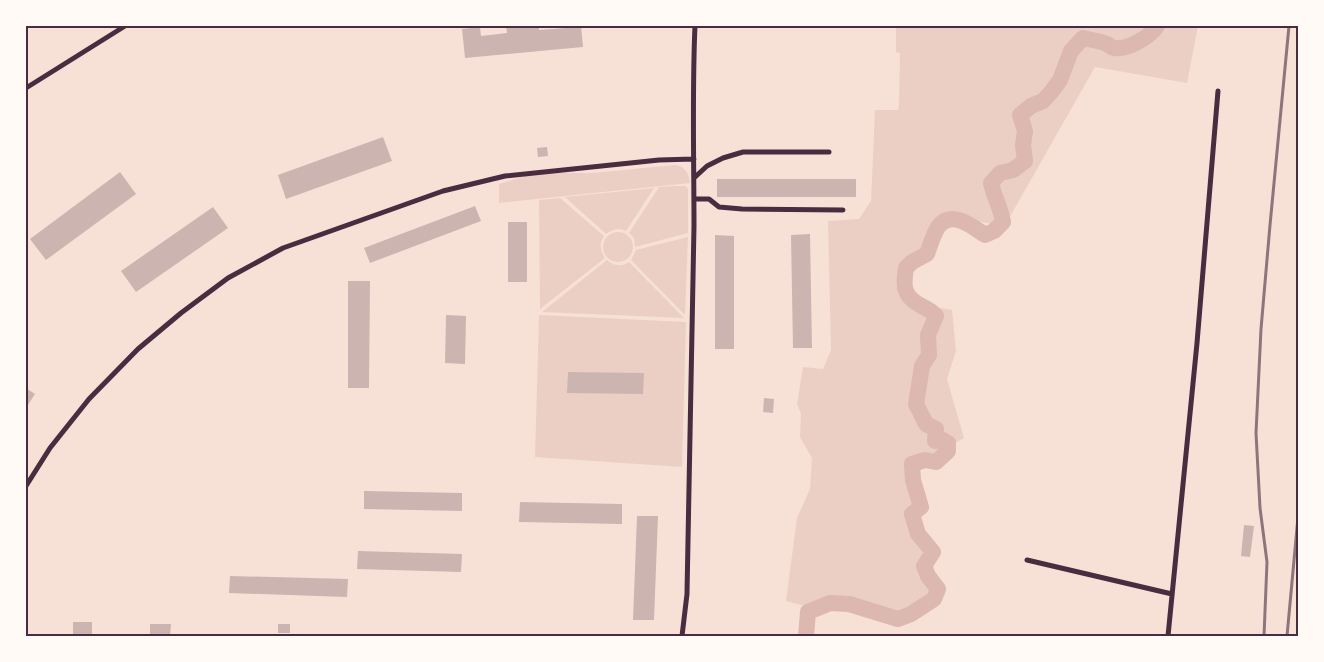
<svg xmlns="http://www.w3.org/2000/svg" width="1324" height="662" font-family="'PT Sans',sans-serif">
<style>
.green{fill:#ebcfc5}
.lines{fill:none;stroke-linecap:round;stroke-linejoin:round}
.river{stroke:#dcb8b0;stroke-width:16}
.building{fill:#ccb4b1}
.minor{stroke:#4a2c40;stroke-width:5}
.rail{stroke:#8f747c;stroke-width:3}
.neatline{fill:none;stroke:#4a2c40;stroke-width:2}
</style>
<rect width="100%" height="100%" fill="#f7e1d7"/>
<!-- green -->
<path class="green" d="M896 26H1198L1187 83 1095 67 1004 227 951 215 936 222 924 249 907 260 899 268 900 291 906 301 952 310 956 351 947 379 964 438 940 452 921 456 905 462 909 488 912 504 905 516 915 537 926 553 921 564 932 591 930 598 905 613 894 614 869 605 842 599 809 607 786 601 797 518 810 489 812 458 800 437 801 414 797 404 803 367 823 369 831 350 828 221 859 219 871 201 875 110H898L899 105 900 53 896 52Z
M675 165C685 166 689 173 690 183L499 203V184L536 173H592Z
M673 186H685L688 189V233L635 247 634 238 629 233 659 187Z
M654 188 626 231C620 228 612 229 606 234L565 197Z
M560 198 604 236C599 244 600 250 605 258L540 309 539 200Z
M603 247a15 15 0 1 1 30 0a15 15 0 1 1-30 0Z
M688 237 685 315 631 260 636 250Z
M607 260C614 266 621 267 629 262L684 318 542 312Z
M539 315 686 322 682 467 535 457Z"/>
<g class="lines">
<!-- river -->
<path class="river" d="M806 636 808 612 830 603 849 604 898 619 911 614 934 599 938 589 928 576 924 566 933 552 918 534 912 514 921 507 913 480 912 464 925 460 936 462 948 451V443L943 440 935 441 936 429 926 424 916 404 922 366 929 355 928 335 936 316C930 309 928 310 920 305 903 296 903 285 906 268L912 262 927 254C930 246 933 235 938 227 951 209 972 226 985 235L994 231 1003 222C1001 208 994 197 991 183L1000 173 1013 170 1025 161 1023 145 1025 131 1020 115 1031 106 1043 101 1052 91 1060 80 1071 51 1083 38C1091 40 1100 41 1107 44 1110 46 1112 48 1115 48 1128 50 1151 36 1157 26"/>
</g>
<!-- building -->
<path class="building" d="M506 26H539V30L566 28 565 26H581L583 47 465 58 462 29 480 27 481 36 507 33Z
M383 137 392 161 286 199 278 175Z
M547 147 548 156 538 157 537 148Z
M120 172 136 194 46 260 30 239Z
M717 179H856V197H717Z
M475 206 481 221 370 263 364 248Z
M213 207 228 228 136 292 121 271Z
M508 222H527V282H508Z
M810 234 812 348H793L791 235Z
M715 235 734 236V349H715Z
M348 281H370L369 388H348Z
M446 315 466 316 465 364 445 363Z
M568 372 644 373 643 394 567 393Z
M26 388 35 394 26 408Z
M764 398 774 399 773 413 763 412Z
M364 491 462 493V511L364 509Z
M520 502 622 504V524L519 522Z
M637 516H658L654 620H633Z
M1244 525 1254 526 1250 557 1241 556Z
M358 551 462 554 461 572 357 569Z
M230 576 348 579 347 597 229 593Z
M73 622H92V636H73Z
M150 624H171L170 636H150Z
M278 624H290V633H278Z"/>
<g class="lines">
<!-- minor -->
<path class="minor" d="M26 88 125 26
M694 178 707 166 723 158 743 152H829
M694 199H709L719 207 742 209 843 210
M26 486 50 448 89 399 138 349 181 313 228 278 283 248 443 191 505 176 659 160 694 159
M1027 560 1172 594
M682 636 687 594C689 471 692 348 694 226 694 159 692 92 695 26
M1168 636 1197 343 1218 91"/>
<!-- rail -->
<path class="rail" d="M1264 636 1267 562 1260 508 1256 433 1261 329 1270 225 1289 26
M1287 636 1298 517"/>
</g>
<!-- border -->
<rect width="1324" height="662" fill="none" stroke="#fffaf5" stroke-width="54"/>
<rect x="27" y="27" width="1270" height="608" class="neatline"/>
</svg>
